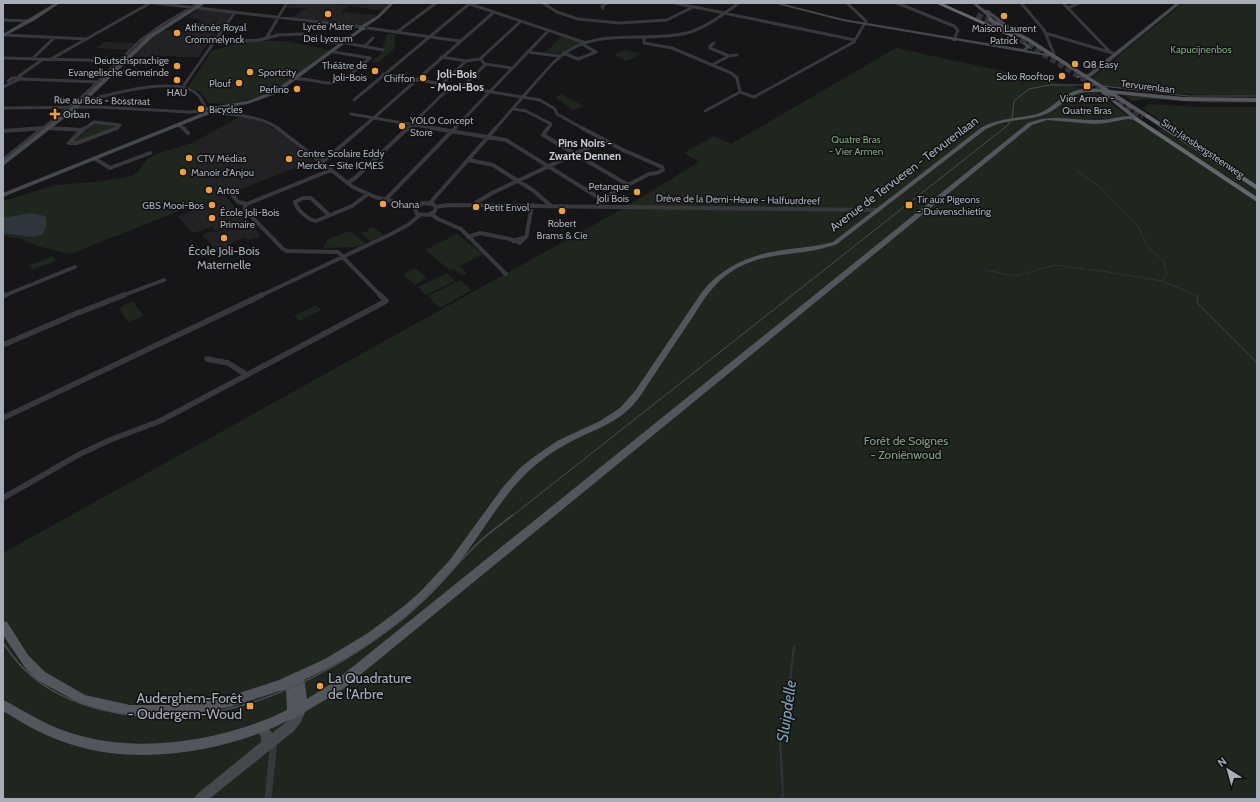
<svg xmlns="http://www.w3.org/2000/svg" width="1260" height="802" font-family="Cabin,sans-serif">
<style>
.built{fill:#222225}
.green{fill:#1e261e}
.water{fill:#2c363c}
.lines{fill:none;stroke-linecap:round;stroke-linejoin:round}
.stream-far2{stroke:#2c363c;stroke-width:1}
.stream-far1{stroke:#2c363c;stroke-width:1.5}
.stream{stroke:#2c363c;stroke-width:2}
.highway-tunnel{stroke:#333438;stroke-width:6;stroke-dasharray:6 3;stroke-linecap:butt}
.street-far3{stroke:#37383d;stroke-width:3}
.street-far2{stroke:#37383d;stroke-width:4}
.street-far1{stroke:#37383d;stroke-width:5.5}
.street{stroke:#37383d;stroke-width:7}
.secondary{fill:#45484d;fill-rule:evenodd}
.primary{fill:#53565c;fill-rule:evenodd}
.highway{fill:#63676e;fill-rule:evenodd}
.tram-far1{stroke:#4a4d52;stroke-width:1}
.tram{stroke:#4a4d52;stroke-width:1.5}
.poi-dot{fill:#f2a034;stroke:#111113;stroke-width:1.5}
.labels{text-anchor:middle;stroke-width:3;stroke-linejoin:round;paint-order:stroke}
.far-poi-label{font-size:10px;fill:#a8aeb8;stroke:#111113;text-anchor:start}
.far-park-label{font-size:10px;fill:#80a37f;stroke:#111113}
.far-street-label{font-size:10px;fill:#a8aeb8;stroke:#111113}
.far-neighbourhood-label{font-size:11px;font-weight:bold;fill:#c9cdd4;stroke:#111113}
.street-label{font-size:12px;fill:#a8aeb8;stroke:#111113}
.poi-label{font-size:12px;fill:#a8aeb8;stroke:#111113}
.park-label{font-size:12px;fill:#80a37f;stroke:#111113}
.near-poi-label{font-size:14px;fill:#a8aeb8;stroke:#111113;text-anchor:start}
.near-water-label{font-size:16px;font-style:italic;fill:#7fa0b3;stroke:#111113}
</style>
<rect width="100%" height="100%" fill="#161618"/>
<!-- built -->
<path class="built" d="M290 3H328L349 6 341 12 377 15 363 26H359L292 17 307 8H287Z
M334 3H389L383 11Z
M200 9 232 13 198 57H176V56L133 57 152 38 163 30 185 32 201 20 187 17Z
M105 42 137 43 130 50 96 48Z
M241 116 259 121 274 128 314 161 225 195 246 219 215 232 212 227 193 233 177 216 195 209 192 206 220 195 191 166 207 158 192 143Z
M250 223 260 234V237L249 240 246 237 227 245 229 248 218 252 202 235 212 231 214 233 232 226 235 228Z"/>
<!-- green -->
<path class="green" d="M1183 3H1257V95C1205 97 1155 93 1103 86L1095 81 1093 77Z
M387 34H396L394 39 396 43 393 50 378 63 371 62 385 50 383 48Z
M562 36 582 42 558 54 546 52Z
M269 38 264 41H286L330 50 279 88 270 93 255 98 228 104 208 103 201 92 188 87 212 51 223 48 224 46 231 45 233 42 261 41Z
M896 48 1096 91 1117 108 1151 131 1170 128 1142 108 1149 104 1199 107H1257V799H3V553L615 213 699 162 684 153 714 136 731 144Z
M625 50 642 54 626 61 614 55Z
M561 94 584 106 573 110 555 97Z
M1121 94 1202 101H1257V103H1207L1149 99 1133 101Z
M94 123 117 126 77 142 72 141 83 131H87L89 129H85Z
M192 143 207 158 192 166 220 195 70 254 37 246 21 239 3 236V201L56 185 104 181 131 176 138 171 148 159 156 154Z
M295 150 306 160 291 166 281 155Z
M374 227 383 235 370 241 361 232H367L368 229Z
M350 231 366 243 358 247 323 248 328 239Z
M457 234 483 254 460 266 467 273 462 276 454 269 451 271 425 250Z
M53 256 56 261 32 270 30 265Z
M415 268 427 278 415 285 403 275Z
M447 273 455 281 426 295 418 287Z
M460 280 472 290 440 308 428 296Z
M131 302H133L143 315 142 317 128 322 119 308Z
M316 305 321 310 300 321 294 316Z"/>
<!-- water -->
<path class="water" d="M31 213 45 216C47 224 47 228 42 235L30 237 3 233V218Z"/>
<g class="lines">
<!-- stream-far2 -->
<path class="stream-far2" d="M1077 171 1100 187 1138 226 1148 248 1164 261 1167 274 1162 281
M1089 269 1162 281 1198 296
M985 270 1015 276 1022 274
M1027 273 1055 265 1084 269"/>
<!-- stream-far1 -->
<path class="stream-far1" d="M1198 295 1197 303 1257 363"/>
<!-- stream -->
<path class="stream" d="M781 799 783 795 780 740 788 699 794 646"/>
<!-- highway-tunnel -->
<path class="highway-tunnel" d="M977 15 999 25
M1005 30 1090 83
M1089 81 1143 116"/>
<!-- street-far3 -->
<path class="street-far3" d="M154 3 363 27
M467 3 586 43
M543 3 557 12 578 19 619 23 667 20 693 7
M675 3 855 40
M897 3 954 26 958 30 954 40
M1021 3 1044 30 1054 54 1053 56
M1063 3 1110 52
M603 8 602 6 607 3
M1068 8 1079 3
M3 20 28 21
M368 28 459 41
M397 32 436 3
M1045 33 1116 54
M5 35 87 39
M276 35 303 34 306 35 307 38 312 37 307 36
M266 38C274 26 279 15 287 3
M310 38 337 43
M644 38V43L672 48 731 73 737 78 740 92 754 97 854 42 866 21 847 3
M215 42 259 40 279 35
M346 43 383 50
M365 46 373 38
M334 52 370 58
M527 52 559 56
M563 53 578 59 596 52 582 44
M729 56 737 55
M441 57 466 61
M3 58 120 61
M32 59 54 38
M51 59 150 3
M485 64 511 68
M712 65 729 56 710 48V46L714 43
M137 71 141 72 135 73Z
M115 72 136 71
M383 74 442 84
M19 76 42 60
M21 79 99 82
M297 79C308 78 317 82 328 83 344 84 358 67 370 58
M3 87 22 78H12L8 81 11 82
M462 87 540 100 555 109 557 114 584 129
M182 88 235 12
M447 91 444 89 442 84 466 61 480 59 520 22
M354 100 469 4
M83 101C109 95 178 74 198 95 202 99 204 105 206 109
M3 108 99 107 189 112 201 111
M514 109 526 111 551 124 548 129
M705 111 740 92
M212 112C232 114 262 116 279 129
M351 114 438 129
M176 125 182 127 180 124
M182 127 184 129
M48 128 58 129
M28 129 44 128
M42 129 83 96 141 40 162 25 199 3
M84 129 94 122 120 125 115 129
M361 129 494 12
M407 129 445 92 462 87 484 66 485 64 480 59
M454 129 549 30
M495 129C509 113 522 98 535 83 547 70 557 56 573 48 607 30 650 42 687 33 706 28 723 14 739 3"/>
<!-- street-far2 -->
<path class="street-far2" d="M48 128 82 130
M183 128 188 133
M277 128 353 187 375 197 416 207
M432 128 506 140 601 199
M548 128 543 135 628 185
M582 128 623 150 662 167 663 170 657 173 649 174 601 199 597 206
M82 130 69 143H77L117 128
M82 130 85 128
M3 131 44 128
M94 158 110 168 150 153
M3 160 43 128
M469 160 493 165 534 191 551 206
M320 161 326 159 362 128
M347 183 355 178 408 128
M231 193 238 202 247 204 331 170
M385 200 455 128
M423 203 433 204 436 207 435 211 428 215 417 214 415 209Z
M430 203 496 128
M247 204 245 206V210L283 249 287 251 338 252 381 296
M475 205 477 202 492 193 604 140
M436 207 448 205 878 210
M328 214 311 198H303L295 202C297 210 308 220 316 221L352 206 368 194
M431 214 438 219 461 229 506 274
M527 233 532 205
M468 237 480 233 510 239 520 243 527 235
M513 241 526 237
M3 296 75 267
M121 296 164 280
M260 296 387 236 408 225 420 215"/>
<!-- street-far1 -->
<path class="street-far1" d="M3 296 5 295
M3 345 75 314 124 295
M207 359 228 363 247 375
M3 418 262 295
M3 498 80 454 110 440 160 421 386 301 380 295"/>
<!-- street -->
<path class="street" d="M268 799 274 740"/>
<!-- secondary -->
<path class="secondary" d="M55 3H60L35 20 3 37V34Z
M201 3H206L153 37 85 102 3 166V161L81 100 149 35Z
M390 3H394L379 18 364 28 366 29V30H363L278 93 248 104 208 110 205 112 214 109 217 111 3 197V193L200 114 198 113 204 108 247 101 274 91 359 29V27L377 16Z
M773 3H780L843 19 1023 49 1026 47 1023 43 1025 42 1031 47 1026 50 1055 56 1053 57 843 21Z
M974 3H976L985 10H988L1015 30V32H1011L990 15 996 23 1015 35V37H1011L992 25 986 15 974 5Z
M1176 3H1181L1092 76 1077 78V76L1088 74Z
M300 704 304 706 306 710 301 722 294 731 209 799H194L196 795 261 742V737L255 727 257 723 261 721 265 723 272 733C284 724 290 721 296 706Z"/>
<!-- primary -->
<path class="primary" d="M990 18 1029 38 1110 90 1184 97 1257 98V102L1184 101 1116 94 1149 115 1150 116 1147 118 1106 93 1136 116 1139 119 1138 120 1127 119 1107 123 1093 124 1047 120 1032 125 343 689 305 712 304 714 296 717 295 719 289 720C230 751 145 765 80 747 52 740 27 726 3 711V700C11 703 19 709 27 713 41 721 55 728 71 733 137 755 225 741 287 710L286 689 230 707 179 716H130L83 705 37 680 26 669 3 635V621L7 622 28 655 45 672 85 695 130 705H179L230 696 279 680 325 659 368 633 404 606 420 592 449 561 503 487 519 469 531 459 557 441 600 421 620 408 635 391 702 292C724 264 756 253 790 249 805 247 819 246 833 242L982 127C1002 117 1017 119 1037 114 1050 110 1057 100 1068 94 1078 88 1091 88 1102 89L1025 40 988 20V19ZM1084 92H1100L1130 116C1119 116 1110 120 1099 120 1074 121 1052 113 1028 123L335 681 307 699 305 684 304 680C362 653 417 616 457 565 482 534 501 496 531 469 544 457 560 447 576 439 597 429 618 422 634 404 641 396 646 387 652 378 666 357 680 336 694 315 704 299 714 283 731 272 766 249 801 258 837 244L986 129C993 126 999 123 1006 122 1020 119 1034 119 1046 114 1060 108 1068 95 1084 92Z"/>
<!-- highway -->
<path class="highway" d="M935 3H942L1016 36 1011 37Z
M1145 115H1149L1257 185V190L1145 117Z
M1134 118H1138L1257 197V202L1134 120Z"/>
<!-- tram-far1 -->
<path class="tram-far1" d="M3 163 85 97 148 37 202 3
M512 516 1008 125 1012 118 1014 101 1029 89 1050 85H1094L1188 96H1257"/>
<!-- tram -->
<path class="tram" d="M3 643C10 652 17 663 26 671 47 691 74 703 103 710 209 736 317 686 399 622 428 599 450 571 476 545 487 534 500 525 513 515"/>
</g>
<!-- markers -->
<g class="poi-dot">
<circle cx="328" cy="14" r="4"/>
<circle cx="1004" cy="16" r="4"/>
<circle cx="177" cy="33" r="4"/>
<circle cx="1075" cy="64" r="4"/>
<circle cx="177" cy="66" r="4"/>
<circle cx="375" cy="71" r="4"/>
<circle cx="250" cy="72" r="4"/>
<circle cx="1062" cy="76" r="4"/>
<circle cx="423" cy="78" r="4"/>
<circle cx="177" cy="80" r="4"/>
<circle cx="239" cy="83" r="4"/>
<rect x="1083" y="82" width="8" height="8" rx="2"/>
<circle cx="297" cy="89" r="4"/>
<circle cx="201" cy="109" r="4"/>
<path d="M53 108h4v4h4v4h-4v4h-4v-4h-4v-4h4z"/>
<circle cx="402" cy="126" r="4"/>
<circle cx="189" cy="158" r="4"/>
<circle cx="289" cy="159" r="4"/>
<circle cx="183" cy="172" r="4"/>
<circle cx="209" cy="190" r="4"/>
<circle cx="637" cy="192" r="4"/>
<circle cx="383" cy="204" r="4"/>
<circle cx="212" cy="205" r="4"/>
<rect x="905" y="201" width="8" height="8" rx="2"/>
<circle cx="476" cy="207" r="4"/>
<circle cx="562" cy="211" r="4"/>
<circle cx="212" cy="218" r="4"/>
<circle cx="224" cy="238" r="4"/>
<circle cx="320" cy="686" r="4"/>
<rect x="246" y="702" width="8" height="8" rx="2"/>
</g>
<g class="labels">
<!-- far-poi labels -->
<g class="far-poi-label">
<text x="328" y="30" text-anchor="middle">Lycée Mater<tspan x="328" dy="12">Dei Lyceum</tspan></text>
<text x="185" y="31">Athénée Royal<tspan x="185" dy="12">Crommelynck</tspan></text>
<text x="1004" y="32" text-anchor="middle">Maison Laurent<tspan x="1004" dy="12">Patrick</tspan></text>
<text x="169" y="64" text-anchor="end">Deutschsprachige<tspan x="169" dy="12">Evangelische Gemeinde</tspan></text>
<text x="1083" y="68">Q8 Easy</text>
<text x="367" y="69" text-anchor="end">Théâtre de<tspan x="367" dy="12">Joli-Bois</tspan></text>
<text x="258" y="76">Sportcity</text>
<text x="1054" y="80" text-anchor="end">Soko Rooftop</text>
<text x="415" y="82" text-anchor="end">Chiffon</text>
<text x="231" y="87" text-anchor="end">Plouf</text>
<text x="289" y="93" text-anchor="end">Perlino</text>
<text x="177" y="96" text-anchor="middle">HAU</text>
<text x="1087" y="102" text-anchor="middle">Vier Armen -<tspan x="1087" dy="12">Quatre Bras</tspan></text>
<text x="209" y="113">Bicycles</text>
<text x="63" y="118">Orban</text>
<text x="410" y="124">YOLO Concept<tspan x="410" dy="12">Store</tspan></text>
<text x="297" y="157">Centre Scolaire Eddy<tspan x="297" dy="12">Merckx – Site ICMES</tspan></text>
<text x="197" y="162">CTV Médias</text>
<text x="191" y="176">Manoir d'Anjou</text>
<text x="629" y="190" text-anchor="end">Petanque<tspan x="629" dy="12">Joli Bois</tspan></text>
<text x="217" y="194">Artos</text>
<text x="917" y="203">Tir aux Pigeons<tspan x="917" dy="12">- Duivenschieting</tspan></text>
<text x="391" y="208">Ohana</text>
<text x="204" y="209" text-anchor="end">GBS Mooi-Bos</text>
<text x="484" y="211">Petit Envol</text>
<text x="220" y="216">École Joli-Bois<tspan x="220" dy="12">Primaire</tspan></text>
<text x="562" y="227" text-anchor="middle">Robert<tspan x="562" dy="12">Brams &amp; Cie</tspan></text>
</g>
<!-- far-park labels -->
<g class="far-park-label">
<text x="1201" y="53">Kapucijnenbos</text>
<text x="856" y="143">Quatre Bras<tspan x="856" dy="12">- Vier Armen</tspan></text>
</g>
<!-- far-street labels -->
<g class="far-street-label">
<text transform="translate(1148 86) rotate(7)" y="4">Tervurenlaan</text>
<text transform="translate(102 100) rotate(1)" y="4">Rue au Bois - Bosstraat</text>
<text transform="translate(1203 148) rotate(34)" y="4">Sint-Jansbergsteenweg</text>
<text transform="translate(738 199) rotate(1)" y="4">Drève de la Demi-Heure - Halfuurdreef</text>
</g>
<!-- far-neighbourhood labels -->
<g class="far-neighbourhood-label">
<text x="457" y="78">Joli-Bois<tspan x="457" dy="13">- Mooi-Bos</tspan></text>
<text x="585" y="147">Pins Noirs -<tspan x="585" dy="13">Zwarte Dennen</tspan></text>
</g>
<!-- street labels -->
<g class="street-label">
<text transform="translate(904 174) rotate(-37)" y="4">Avenue de Tervueren - Tervurenlaan</text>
</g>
<!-- poi labels -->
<g class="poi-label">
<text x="224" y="255">École Joli-Bois<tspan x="224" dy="14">Maternelle</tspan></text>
</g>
<!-- park labels -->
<g class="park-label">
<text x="906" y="445">Forêt de Soignes<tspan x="906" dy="14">- Zoniënwoud</tspan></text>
</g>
<!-- near-poi labels -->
<g class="near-poi-label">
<text x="328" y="683">La Quadrature<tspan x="328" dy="16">de l'Arbre</tspan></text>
<text x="242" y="703" text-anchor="end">Auderghem-Forêt<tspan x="242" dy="16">- Oudergem-Woud</tspan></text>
</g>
<!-- near-water labels -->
<g class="near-water-label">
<text transform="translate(786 711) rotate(-82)" y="6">Sluipdelle</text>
</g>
</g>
<!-- border -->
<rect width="1260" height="802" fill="none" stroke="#a8aeb8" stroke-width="8"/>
<!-- north arrow -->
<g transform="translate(1228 770) rotate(323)" stroke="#111113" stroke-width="3" paint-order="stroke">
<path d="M0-3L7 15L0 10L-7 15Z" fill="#a8aeb8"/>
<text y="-6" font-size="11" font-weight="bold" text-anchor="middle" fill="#a8aeb8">N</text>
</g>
</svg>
